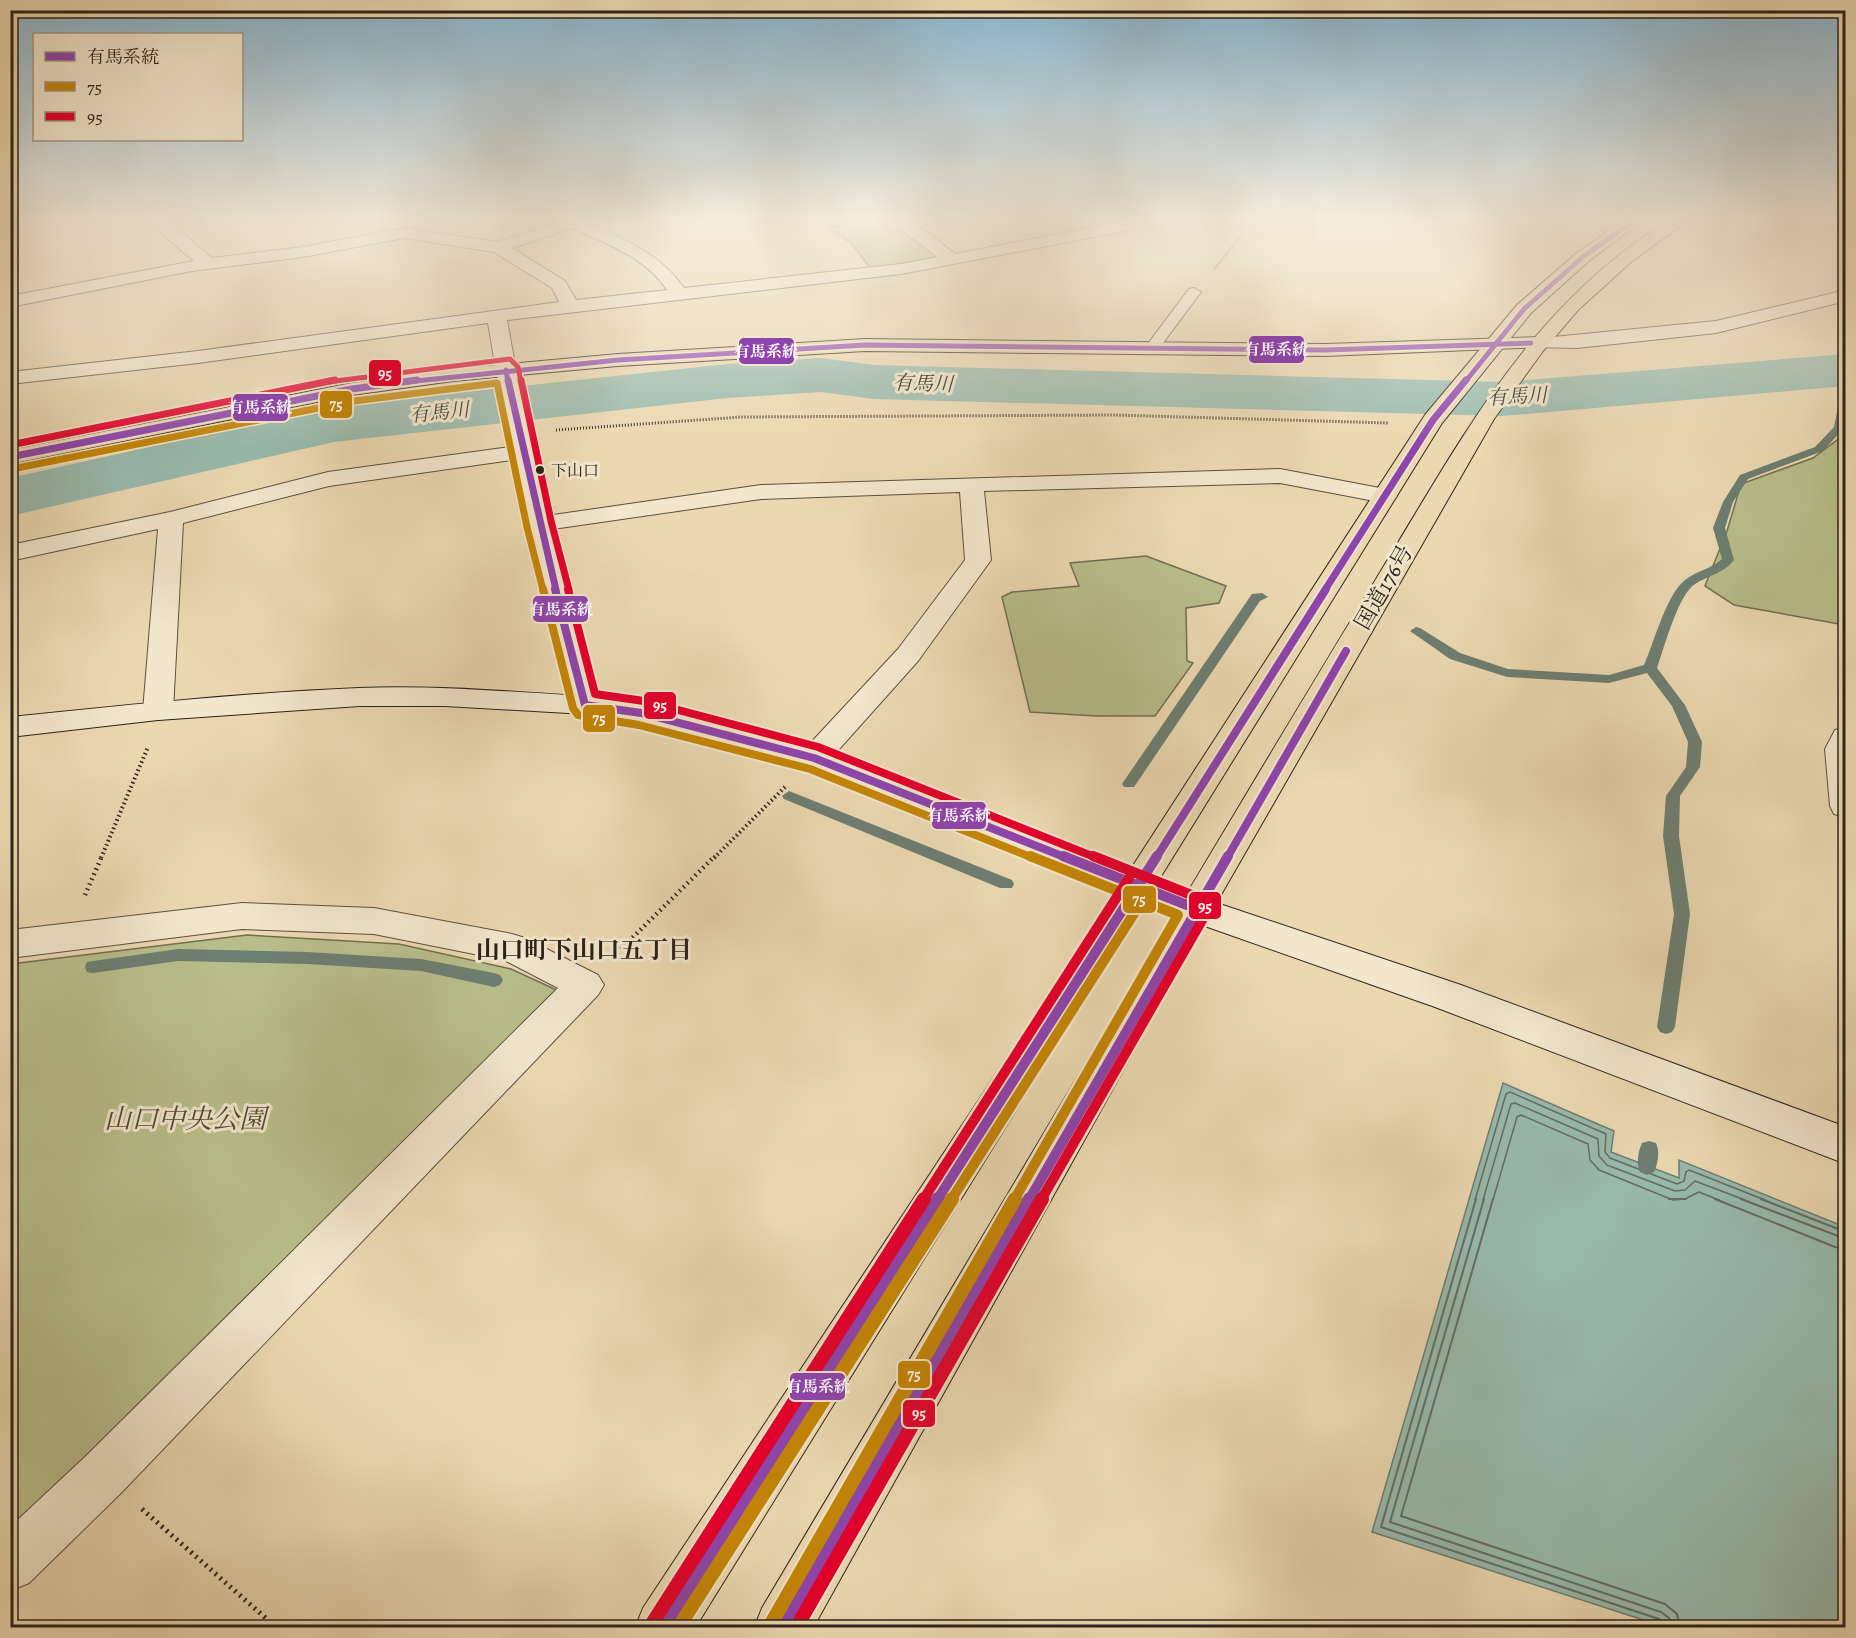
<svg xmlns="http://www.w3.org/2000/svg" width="1856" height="1638" font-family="Alegreya,'Noto Serif JP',serif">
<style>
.green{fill:#b8be8b;stroke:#727052;stroke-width:1.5}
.water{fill:#98baad;stroke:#6d7e72;stroke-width:1.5}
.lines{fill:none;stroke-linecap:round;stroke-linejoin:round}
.shore-far1{stroke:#626e64;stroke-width:1.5}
.shore{stroke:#626e64;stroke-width:2}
.stream{fill:#6d7e72;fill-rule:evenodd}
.river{fill:#98baad;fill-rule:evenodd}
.lane-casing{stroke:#5c5040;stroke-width:2}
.street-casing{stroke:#5c5040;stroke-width:2}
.secondary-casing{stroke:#2c231a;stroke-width:2}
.primary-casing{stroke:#2c231a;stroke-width:2}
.highway-casing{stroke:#2c231a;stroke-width:2}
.path-far4{stroke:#2c231a;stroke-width:2;stroke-dasharray:1 1.5;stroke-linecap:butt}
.path-far3{stroke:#2c231a;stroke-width:3;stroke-dasharray:1 2;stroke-linecap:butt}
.path-far2{stroke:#2c231a;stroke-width:4;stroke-dasharray:1.5 3;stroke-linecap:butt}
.path-far1{stroke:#2c231a;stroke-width:4.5;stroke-dasharray:1.5 4;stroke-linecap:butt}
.path{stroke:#2c231a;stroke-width:5;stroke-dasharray:2 4.5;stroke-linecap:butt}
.lane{fill:#f2e6cc;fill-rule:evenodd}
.street{fill:#f2e6cc;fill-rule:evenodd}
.secondary{fill:#f2e6cc;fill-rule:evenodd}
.primary{fill:#ebd8b1;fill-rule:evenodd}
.highway{fill:#ebd8b1;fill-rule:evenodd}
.bus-1-far4-casing{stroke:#f2e6cc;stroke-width:8}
.bus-1-far3-casing{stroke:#f2e6cc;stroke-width:10}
.bus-1-far2-casing{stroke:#f2e6cc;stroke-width:12}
.bus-1-far1-casing{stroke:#f2e6cc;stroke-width:15}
.bus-1-casing{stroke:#f2e6cc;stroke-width:18}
.bus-2-far3-casing{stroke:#f2e6cc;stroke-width:10}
.bus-2-far2-casing{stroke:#f2e6cc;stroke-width:12}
.bus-2-far1-casing{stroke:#f2e6cc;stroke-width:15}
.bus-2-casing{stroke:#f2e6cc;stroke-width:18}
.bus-3-far4-casing{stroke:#f2e6cc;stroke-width:8}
.bus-3-far3-casing{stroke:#f2e6cc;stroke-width:10}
.bus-3-far2-casing{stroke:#f2e6cc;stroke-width:12}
.bus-3-far1-casing{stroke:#f2e6cc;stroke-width:15}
.bus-3-casing{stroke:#f2e6cc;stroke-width:18}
.bus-1-far4{stroke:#8e44ad;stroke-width:5}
.bus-1-far3{stroke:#8e44ad;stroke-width:7}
.bus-1-far2{stroke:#8e44ad;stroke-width:8}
.bus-1-far1{stroke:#8e44ad;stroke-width:10}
.bus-1{stroke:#8e44ad;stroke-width:14}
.bus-2-far3{stroke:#c48506;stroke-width:7}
.bus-2-far2{stroke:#c48506;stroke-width:8}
.bus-2-far1{stroke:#c48506;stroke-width:10}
.bus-2{stroke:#c48506;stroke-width:14}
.bus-3-far4{stroke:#e4002b;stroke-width:5}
.bus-3-far3{stroke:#e4002b;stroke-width:7}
.bus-3-far2{stroke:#e4002b;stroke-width:8}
.bus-3-far1{stroke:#e4002b;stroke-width:10}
.bus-3{stroke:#e4002b;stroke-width:14}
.bus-dot{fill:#2c231a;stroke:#f2e6cc;stroke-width:2}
.labels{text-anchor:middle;stroke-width:6;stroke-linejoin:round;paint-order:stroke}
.far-bus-label{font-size:16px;fill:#2c231a;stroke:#f2e6cc;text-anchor:start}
.far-water-label{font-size:20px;font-style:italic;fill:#4c5046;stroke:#f2e6cc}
.street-label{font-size:22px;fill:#2c231a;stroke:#f2e6cc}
.neighbourhood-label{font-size:24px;font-weight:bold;fill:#2c231a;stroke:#f2e6cc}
.near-park-label{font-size:27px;font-style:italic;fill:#4f4a36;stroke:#f2e6cc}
.line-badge{stroke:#f2e6cc;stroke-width:2}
.badge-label{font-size:16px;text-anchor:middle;font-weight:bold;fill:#fff}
</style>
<rect width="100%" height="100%" fill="#ebd8b1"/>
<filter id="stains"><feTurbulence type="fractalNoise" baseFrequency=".00333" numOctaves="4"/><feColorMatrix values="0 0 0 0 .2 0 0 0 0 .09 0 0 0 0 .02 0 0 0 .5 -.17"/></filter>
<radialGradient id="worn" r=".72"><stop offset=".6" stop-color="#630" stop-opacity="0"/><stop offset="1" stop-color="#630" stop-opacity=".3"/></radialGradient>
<!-- green -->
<path class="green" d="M873 218 906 230 940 257 871 269 851 243 828 228Z
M1845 434V625L1734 605 1705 586 1727 531 1741 484 1813 458Z
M1146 556 1226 586 1219 603 1186 608 1187 661 1193 663 1155 716H1096L1030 712 1002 597 1012 592 1079 586 1070 563Z
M247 935 399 944 511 969 561 992 11 1531V964Z"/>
<!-- water -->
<path class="water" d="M1503 1083 1614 1131 1611 1152 1679 1178V1160L1845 1227V1627H1665L1372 1532Z"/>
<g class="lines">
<!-- shore-far1 -->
<path class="shore-far1" d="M1475 1200 1506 1094 1510 1092 1606 1134 1605 1152 1610 1158 1677 1184 1684 1181 1686 1172 1689 1170 1765 1200
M1483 1200 1511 1104 1515 1103 1598 1139 1599 1156 1607 1165 1675 1191 1685 1190 1695 1181 1745 1200
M1493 1200 1517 1117 1521 1115 1588 1144 1590 1160 1599 1170 1673 1200 1685 1199 1699 1192 1719 1200"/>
<!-- shore -->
<path class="shore" d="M1476 1199 1381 1527 1659 1619 1663 1628
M1484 1199 1390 1522 1661 1612 1669 1618 1671 1628
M1493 1199 1401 1516 1665 1604 1677 1614 1680 1628
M1669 1199H1686
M1715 1199 1835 1247 1846 1249
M1741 1199 1846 1239
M1761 1199 1846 1232"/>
<!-- stream -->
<path class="stream" d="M1846 389 1844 428 1823 451 1748 479 1733 502 1725 528 1734 560C1723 574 1709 575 1695 584 1678 595 1664 648 1657 668L1685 705 1702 742 1700 767 1680 796 1679 836 1690 914 1675 1027 1672 1032 1666 1034 1660 1032 1657 1027 1674 914 1663 836 1666 796 1686 767 1688 742 1672 706 1647 673 1609 683 1507 677 1450 659 1410 631 1416 627 1420 628 1460 653 1508 669 1609 675 1644 665C1654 643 1666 595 1685 580 1696 571 1711 569 1722 559L1713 528 1723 502 1740 475 1815 447 1834 427 1841 392Z
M1262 593 1268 597 1260 601 1134 787H1124L1122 784 1124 781 1252 594Z
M789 791 1012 880 1014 884 1012 888H1000L784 799 782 796Z
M178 949 307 952 421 959 494 973 500 975 503 980 500 985 494 987 421 971 307 964 178 961 93 973 87 972 85 967 87 962 93 961Z
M1649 1141 1656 1143C1660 1152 1658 1163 1654 1172L1647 1175 1640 1172C1636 1163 1638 1152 1642 1143Z"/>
<!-- river -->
<path class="river" d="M1846 354V386L1503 416 874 399 821 392 727 398 334 442 10 516V478L334 406 727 364 821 358 874 365 1503 382Z"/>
<!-- lane casing -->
<g class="lane-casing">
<path id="lane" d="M1194 288 1201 292 1157 351H1147L1144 348 1147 345 1189 289Z"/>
</g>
<!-- street casing -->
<g class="street-casing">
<path id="street" d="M143 218H165L212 258 303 247 404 228 497 242 569 219 607 218 605 221 593 225C628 241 661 255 684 288L901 264 937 257 906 233 882 221 880 218C916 218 928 233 955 254L1142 218H1175L1167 223 901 274 507 320 516 370 513 374H499L496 370 488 323 198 363 10 384V372L198 351 559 302 552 288 494 252 404 238 303 257 192 271 10 307V296L194 261ZM570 229H575C609 245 646 258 667 290L576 300 565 281 512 248Z
M1846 290V301L1716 333 1577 348 1533 347 1530 343 1533 339 1716 321Z
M524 445 532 447 535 452 532 457 329 486 183 523 173 711 169 718 158 720 147 718 143 711 158 529 10 561V545L170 512 328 472Z
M1280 469 1385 489 1393 491 1397 496 1393 501 1385 503 1280 483 984 491 991 560 918 661 825 765 814 768 803 765 798 758 803 751 898 649 965 560 960 492 761 499 539 531 530 529 527 524 530 519 539 517 761 485Z
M1846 727V817L1834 814 1830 806 1825 749 1835 730Z
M242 903 374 908 512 934 525 938 598 975 604 985 598 995 121 1493 29 1583 10 1591V1527L85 1457 558 988 504 960 374 934 242 929 10 958V930Z"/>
</g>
<!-- secondary casing -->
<g class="secondary-casing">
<path id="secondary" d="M506 364 513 366 516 370 551 524 598 698 641 704 825 751 1208 900 1461 985 1846 1127V1164L1435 1007 1182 918 803 765 640 722 585 714 445 706H360L158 720 10 737V717C126 705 242 693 359 688 428 685 498 691 568 695L527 524 496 370 499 366Z"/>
</g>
<!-- primary casing -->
<g class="primary-casing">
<path id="primary" d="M1540 337 1547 339 1550 343 1547 347 1325 356 865 351 618 366 453 381 352 395 10 464V450L352 383 453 369 618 354 865 339 1325 344Z"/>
</g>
<!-- highway casing -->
<g class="highway-casing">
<path id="highway" d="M1628 218H1646L1590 260 1531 313 1442 423 695 1628H635L643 1608 1086 938 1425 415 1517 305 1578 252Z
M1672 218H1691L1631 262 1578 310 1543 351 1494 419 1210 914 813 1628H754L762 1608C927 1331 1090 1054 1256 778 1303 699 1351 620 1399 541 1476 413 1541 299 1672 218Z"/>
</g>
<!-- path-far4 -->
<path class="path-far4" d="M1214 269 1243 234 1237 225 1226 218"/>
<!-- path-far3 -->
<path class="path-far3" d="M556 430 741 417 1115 415 1388 423"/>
<!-- path-far2 -->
<path class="path-far2" d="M101 858 148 747
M714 858 785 787"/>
<!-- path-far1 -->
<path class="path-far1" d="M85 895 102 856
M613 957 715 856"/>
<!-- path -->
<path class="path" d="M142 1509 277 1628"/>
<!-- lane -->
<use href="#lane" class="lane"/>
<!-- street -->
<use href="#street" class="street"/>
<!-- secondary -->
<use href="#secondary" class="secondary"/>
<!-- primary -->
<use href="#primary" class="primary"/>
<!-- highway -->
<use href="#highway" class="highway"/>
<!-- bus-1-far4 casing -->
<g class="bus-1-far4-casing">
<path id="bus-1-far4" d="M506 370 508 382
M406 382 618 360 865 345 1325 350 1531 343
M1465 382 1524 309 1584 256 1638 218"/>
</g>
<!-- bus-1-far3 casing -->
<g class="bus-1-far3-casing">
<path id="bus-1-far3" d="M508 380 556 590
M10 457 352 389 417 380
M1325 590 1433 420 1466 380"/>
</g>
<!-- bus-1-far2 casing -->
<g class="bus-1-far2-casing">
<path id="bus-1-far2" d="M555 589 585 705 641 713 814 758 1067 858
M1156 858 1326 589
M1227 858 1346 651"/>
</g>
<!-- bus-1-far1 casing -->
<g class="bus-1-far1-casing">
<path id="bus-1-far1" d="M1063 856 1187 905
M937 1200 1157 856
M1029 1200 1228 856"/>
</g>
<!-- bus-1 casing -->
<g class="bus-1-casing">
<path id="bus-1" d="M663 1628 938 1199
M782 1628 1030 1199"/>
</g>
<!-- bus-2-far3 casing -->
<g class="bus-2-far3-casing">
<path id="bus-2-far3" d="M12 469 354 401 497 383 527 527 543 590"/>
</g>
<!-- bus-2-far2 casing -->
<g class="bus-2-far2-casing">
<path id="bus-2-far2" d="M543 589 573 708 578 715 639 725 810 769 1033 858"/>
</g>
<!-- bus-2-far1 casing -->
<g class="bus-2-far1-casing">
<path id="bus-2-far1" d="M951 1200 1149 890
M1014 1200 1178 915 1030 856"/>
</g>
<!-- bus-2 casing -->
<g class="bus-2-casing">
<path id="bus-2" d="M772 1622 1015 1199
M678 1628 952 1199"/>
</g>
<!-- bus-3-far4 casing -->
<g class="bus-3-far4-casing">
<path id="bus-3-far4" d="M327 382 510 359 518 367 521 382"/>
</g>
<!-- bus-3-far3 casing -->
<g class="bus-3-far3-casing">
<path id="bus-3-far3" d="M521 380 551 521 569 590
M10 445 335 380"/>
</g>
<!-- bus-3-far2 casing -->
<g class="bus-3-far2-casing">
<path id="bus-3-far2" d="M568 589 595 694 644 701 818 747 1097 858"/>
</g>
<!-- bus-3-far1 casing -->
<g class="bus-3-far1-casing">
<path id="bus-3-far1" d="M923 1200 1129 878
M1041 1200 1205 915V902L1199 898 1093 856"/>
</g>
<!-- bus-3 casing -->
<g class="bus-3-casing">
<path id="bus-3" d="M653 1622 924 1199
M796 1628 1042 1199"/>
</g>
<!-- bus-1-far4 -->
<use href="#bus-1-far4" class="bus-1-far4"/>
<!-- bus-1-far3 -->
<use href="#bus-1-far3" class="bus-1-far3"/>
<!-- bus-1-far2 -->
<use href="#bus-1-far2" class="bus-1-far2"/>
<!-- bus-1-far1 -->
<use href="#bus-1-far1" class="bus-1-far1"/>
<!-- bus-1 -->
<use href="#bus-1" class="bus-1"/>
<!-- bus-2-far3 -->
<use href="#bus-2-far3" class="bus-2-far3"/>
<!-- bus-2-far2 -->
<use href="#bus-2-far2" class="bus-2-far2"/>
<!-- bus-2-far1 -->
<use href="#bus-2-far1" class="bus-2-far1"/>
<!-- bus-2 -->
<use href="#bus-2" class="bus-2"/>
<!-- bus-3-far4 -->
<use href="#bus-3-far4" class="bus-3-far4"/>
<!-- bus-3-far3 -->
<use href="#bus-3-far3" class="bus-3-far3"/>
<!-- bus-3-far2 -->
<use href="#bus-3-far2" class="bus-3-far2"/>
<!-- bus-3-far1 -->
<use href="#bus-3-far1" class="bus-3-far1"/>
<!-- bus-3 -->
<use href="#bus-3" class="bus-3"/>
</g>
<!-- sky -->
<linearGradient id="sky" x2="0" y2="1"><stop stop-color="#88b6d0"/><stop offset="0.49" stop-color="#f6eddc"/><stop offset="1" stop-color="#f6eddc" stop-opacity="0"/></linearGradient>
<rect width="1856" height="447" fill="url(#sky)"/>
<!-- markers -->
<circle class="bus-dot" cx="540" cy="470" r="5"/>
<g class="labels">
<!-- far-bus labels -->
<g class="far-bus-label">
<text x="551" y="476">下山口</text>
</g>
<!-- far-water labels -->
<g class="far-water-label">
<text transform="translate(923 383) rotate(2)" y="7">有馬川</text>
<text transform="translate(1517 396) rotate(-3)" y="7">有馬川</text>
<text transform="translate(439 412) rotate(-6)" y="7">有馬川</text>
</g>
<!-- street labels -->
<g class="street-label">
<text transform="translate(1383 587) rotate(-60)" y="8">国道176号</text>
</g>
<!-- neighbourhood labels -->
<g class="neighbourhood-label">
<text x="584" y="958">山口町下山口五丁目</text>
</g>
<!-- near-park labels -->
<g class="near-park-label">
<text x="185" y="1128">山口中央公園</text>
</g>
</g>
<g class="line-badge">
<rect x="1248" y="335" width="57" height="29" rx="6" fill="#8e44ad"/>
<rect x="738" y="337" width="57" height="28" rx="6" fill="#8e44ad"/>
<rect x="368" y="359" width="34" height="28" rx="6" fill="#e4002b"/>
<rect x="319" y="390" width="34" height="29" rx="6" fill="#c48506"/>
<rect x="232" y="393" width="57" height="29" rx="6" fill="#8e44ad"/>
<rect x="532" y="595" width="57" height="28" rx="6" fill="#8e44ad"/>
<rect x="643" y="691" width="34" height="29" rx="6" fill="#e4002b"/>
<rect x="582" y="704" width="34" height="29" rx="6" fill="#c48506"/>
<rect x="931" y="801" width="56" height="29" rx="6" fill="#8e44ad"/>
<rect x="1122" y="885" width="35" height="29" rx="6" fill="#c48506"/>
<rect x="1188" y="891" width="34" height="29" rx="6" fill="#e4002b"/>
<rect x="897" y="1360" width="34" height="29" rx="6" fill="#c48506"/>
<rect x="789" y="1372" width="57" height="29" rx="6" fill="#8e44ad"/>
<rect x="902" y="1399" width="34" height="29" rx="6" fill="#e4002b"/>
</g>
<g class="badge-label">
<text x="1276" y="355">有馬系統</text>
<text x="766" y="357">有馬系統</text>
<text x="385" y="379">95</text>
<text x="336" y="410">75</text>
<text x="260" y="413">有馬系統</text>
<text x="561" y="615">有馬系統</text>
<text x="660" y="711">95</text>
<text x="599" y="724">75</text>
<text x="959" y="821">有馬系統</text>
<text x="1139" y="905">75</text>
<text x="1205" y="912">95</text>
<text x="914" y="1380">75</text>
<text x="818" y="1392">有馬系統</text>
<text x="919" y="1419">95</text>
</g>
<!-- margin -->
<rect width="1856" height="1638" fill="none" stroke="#ebd8b1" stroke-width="36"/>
<rect x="12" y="12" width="1832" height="1614" fill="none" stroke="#2c231a" stroke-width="3"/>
<rect x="18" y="18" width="1820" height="1602" fill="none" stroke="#2c231a" stroke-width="1.5"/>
<!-- legend -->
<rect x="33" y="33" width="210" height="108" fill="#f2e6cc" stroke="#a39885" stroke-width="1.5"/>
<rect x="45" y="52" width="30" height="9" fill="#8e44ad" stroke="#a39885" stroke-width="1.5"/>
<text x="87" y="63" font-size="18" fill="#2c231a">有馬系統</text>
<rect x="45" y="82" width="30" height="9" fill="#c48506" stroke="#a39885" stroke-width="1.5"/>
<text x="87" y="93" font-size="18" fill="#2c231a">75</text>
<rect x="45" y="112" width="30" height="9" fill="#e4002b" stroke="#a39885" stroke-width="1.5"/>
<text x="87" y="123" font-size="18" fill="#2c231a">95</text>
<rect width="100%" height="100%" filter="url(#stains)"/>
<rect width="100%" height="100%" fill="url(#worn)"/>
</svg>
